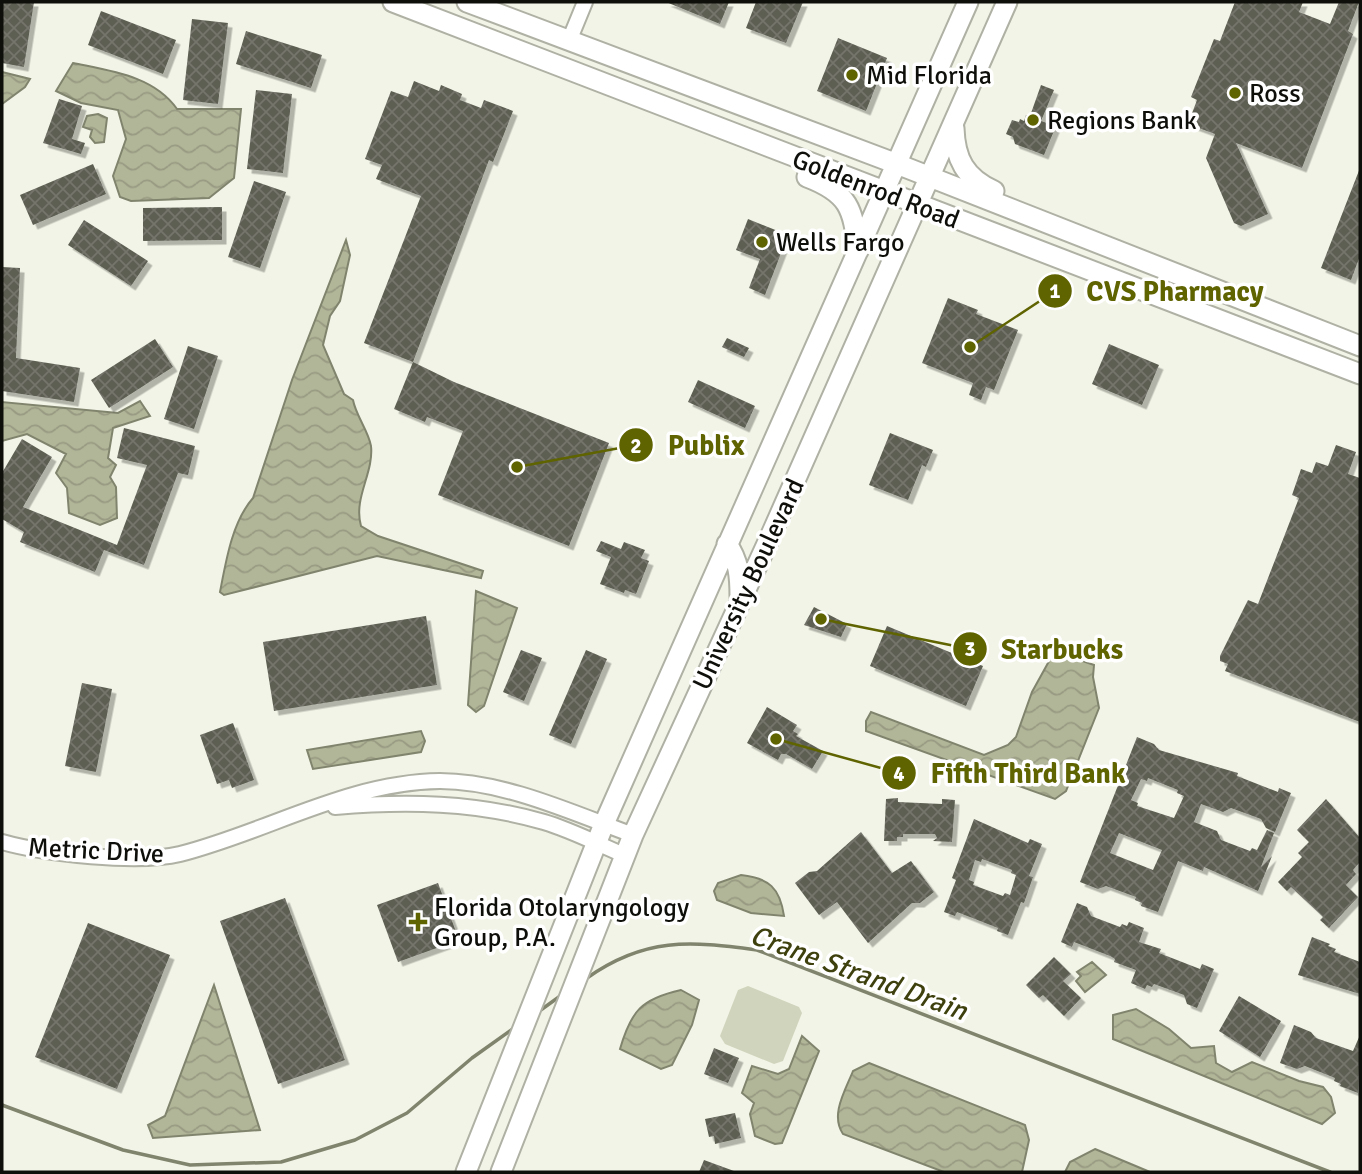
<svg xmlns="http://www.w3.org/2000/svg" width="1362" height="1174" font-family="Signika,sans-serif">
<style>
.green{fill:#d1d4bc}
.water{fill:url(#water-waves);stroke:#81846d;stroke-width:2}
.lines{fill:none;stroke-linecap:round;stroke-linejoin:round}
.stream{stroke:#81846d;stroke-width:3.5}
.building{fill:url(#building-cross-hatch);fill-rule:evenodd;filter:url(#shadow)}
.street-casing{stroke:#b0b1a5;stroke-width:18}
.secondary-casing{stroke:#b0b1a5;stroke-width:23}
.street{stroke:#fff;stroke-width:14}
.secondary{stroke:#fff;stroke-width:19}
.poi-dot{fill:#5f6300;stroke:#fff;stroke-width:2.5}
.labels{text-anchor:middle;stroke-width:7;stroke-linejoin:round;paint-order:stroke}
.poi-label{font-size:26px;fill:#0e0e0a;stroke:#fff;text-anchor:start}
.street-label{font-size:26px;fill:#0e0e0a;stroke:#fff}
.water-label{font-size:28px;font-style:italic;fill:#3e410d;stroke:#fff}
.leader{fill:none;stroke:#5f6300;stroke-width:2.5}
.callout-dot{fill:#5f6300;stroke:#fff;stroke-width:2.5}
.mark-label{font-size:21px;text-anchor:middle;font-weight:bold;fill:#fff}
.callout-label{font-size:28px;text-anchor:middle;font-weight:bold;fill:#5f6300;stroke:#fff;stroke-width:7;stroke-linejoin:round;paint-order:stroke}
</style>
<defs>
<pattern id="water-waves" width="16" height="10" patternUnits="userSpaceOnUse" patternTransform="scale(1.75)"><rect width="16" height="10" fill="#b2b698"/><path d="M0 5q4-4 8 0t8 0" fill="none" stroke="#989b82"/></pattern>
<pattern id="building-cross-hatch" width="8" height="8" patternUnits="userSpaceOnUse" patternTransform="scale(1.75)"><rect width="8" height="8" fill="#5d5e53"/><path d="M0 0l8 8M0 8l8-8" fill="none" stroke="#74746c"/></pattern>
<filter id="shadow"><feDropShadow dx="4.5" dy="4.5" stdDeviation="0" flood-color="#0004"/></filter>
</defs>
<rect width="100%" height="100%" fill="#f2f4e7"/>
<!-- green -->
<path class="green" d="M748 986 799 1007 802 1013 783 1061 774 1064 725 1044 720 1036 738 990Z"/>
<!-- water -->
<path class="water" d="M73 63C111 71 154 76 177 109H241L234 178 209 198 131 201 120 197 113 176 126 139 118 110 81 103 56 91Z
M2 72 30 79 25 87 2 104Z
M98 114 107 118 104 142 95 143 90 137 92 130 83 127 87 116Z
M346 240 350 255 340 301 330 316 323 345 344 394 353 400C356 416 368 430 371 446 374 473 353 498 361 526L378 536 483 571 481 578 377 556 224 595 220 592C226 561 232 522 253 498L292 380Z
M140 401 150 416 113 428 108 458 116 465 110 477 116 487 117 518 100 525 69 513 67 488 56 473 66 454 27 434 2 441V402L118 413Z
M476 591 517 608 484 706 476 712 468 705Z
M1060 653 1094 665 1093 677 1099 708 1066 791 1055 799 866 731V721L871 712 984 755 1008 745 1016 737 1032 692 1053 654Z
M421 731 425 741 421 752 313 769 307 750Z
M741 875C769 878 780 888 784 916L751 913 717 900 714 891 718 883Z
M1092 962 1106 975 1085 992 1076 981 1081 976 1077 972Z
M214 985 260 1130 153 1138 148 1125 165 1116Z
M681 990 699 1000 692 1025 672 1065 661 1069 620 1049C631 1011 641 999 681 990Z
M1136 1009 1169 1029 1191 1048 1214 1046 1216 1063 1232 1072 1252 1062 1299 1081 1323 1087 1331 1097 1335 1113 1322 1124 1113 1039V1015Z
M802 1036 819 1051 782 1143 775 1144 755 1136 750 1114 754 1103 742 1093 752 1066 778 1074 789 1069Z
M869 1063 1025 1125 1029 1140 1022 1172H944L843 1134C830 1115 845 1091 853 1071Z
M1095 1149 1150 1172H1065L1070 1162Z"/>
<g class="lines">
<!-- stream -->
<path class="stream" d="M587 978C645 937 689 941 757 950L1330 1172
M538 1012 563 994
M2 1105 123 1150 190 1165 281 1162 355 1140 407 1113 472 1058 514 1028"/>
</g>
<!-- building -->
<path class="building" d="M2 2H34L24 67 2 63Z
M666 2H729L720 24Z
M756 2H803L786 43 746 28Z
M1235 2H1303L1299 12 1330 24 1339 2H1359L1348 31 1353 34 1302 168 1236 143 1268 214 1241 226 1234 223 1206 158 1215 134 1188 124 1197 100 1191 97 1214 39 1220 41Z
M101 11 176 40 163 74 88 45Z
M192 19 228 23 218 104 183 100Z
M246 31 322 55 311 88 236 64Z
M838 38 887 58 866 111 817 91Z
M414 81 439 91 441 85 462 94 460 100 481 108 484 100 513 111 493 162 489 160 413 362 364 343 421 196 376 179 382 165 365 159 391 91 408 97Z
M1041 85 1054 90 1041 121 1056 126 1044 155 1015 144 1013 137 1006 134 1012 120 1019 122 1020 119 1024 121 1026 115 1030 116Z
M256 90 292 94 283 173 247 169Z
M59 99 82 106 72 139 85 143 81 154 43 143Z
M93 164 106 194 33 225 20 195Z
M1360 168V256L1351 280 1321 268Z
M254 181 286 192 260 268 228 257Z
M222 207V240L143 241V208Z
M748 219 788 235 765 295 749 288 760 259 736 250Z
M84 220 148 261 131 286 68 245Z
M2 267 20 268 16 358 80 368 74 402 2 391Z
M948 298 978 310 976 314 1018 330 994 390 986 387 981 400 969 395 973 383 922 363Z
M727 338 749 348 744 357 722 347Z
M155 339 173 367 109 408 91 380Z
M1109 344 1159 365 1142 405 1092 384Z
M188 346 218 356 194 429 164 419Z
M413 362 454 382 609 443 569 546 438 495 463 431 427 417 425 422 394 409Z
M698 380 755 406 745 428 688 402Z
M124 428 195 446 188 475 178 473 144 565 104 550 95 572 20 542 24 532 2 519V473L22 439 52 457 23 507 117 545 147 465 117 458Z
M890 433 933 450 926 467 922 465 908 500 869 485Z
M1336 445 1356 452 1348 474 1360 478V722L1225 671 1228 664 1220 661V656L1248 600 1258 604 1299 498 1292 495 1301 469 1312 473 1316 462 1328 466Z
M601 541 621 549 624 542 645 550 641 558 649 561 636 594 625 590 624 593 600 584 611 557 596 551Z
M814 607 847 624 841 637 804 625Z
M426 616 437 685 274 711 263 642Z
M887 626 983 666 966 706 870 666Z
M521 650 542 658 524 701 503 692Z
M586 650 607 659 571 744 549 735Z
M82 683 112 689 96 772 65 766Z
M767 707 797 725 793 731 798 734 796 736 823 751 812 769 786 754H781L778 760 747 743Z
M233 723 254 780 232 788 229 780 217 784 200 735Z
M1137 737 1154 744 1159 750 1238 773 1237 776 1278 792 1279 788 1291 793 1275 832 1266 828 1261 819 1231 808 1223 812 1201 804 1194 822 1217 831 1221 840 1250 851 1252 848 1257 850 1267 830 1274 833 1261 867 1272 856 1258 891 1204 867 1203 871 1178 861 1158 912 1141 906 1142 903 1135 900 1136 897 1106 886 1098 889 1080 882ZM1148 778 1178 790 1177 793 1184 796 1174 818 1137 806 1138 803 1131 800 1141 779 1147 781ZM1119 833 1162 850 1153 870 1110 853Z
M898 798V802L942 804V799L955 800 952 842 933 841 937 838 935 834H903V837H897V841H884L886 799Z
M1326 799 1360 838V862L1353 870 1356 874 1346 885 1358 897 1329 928 1320 920 1323 917 1319 913 1291 887 1287 891 1278 882 1302 857 1298 853 1309 842 1297 830Z
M974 819 1028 843 1030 839 1042 844 1029 876 1033 877 1024 903 1021 902 1008 935 997 931 998 928 957 912 955 916 944 912 956 880 952 878ZM982 859 1012 870 1011 873 1016 875 1010 895 1005 893 1003 896 973 885 974 882 969 880 975 860 981 862Z
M861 832 892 873 911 861 934 892 920 903H912L868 943 837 902 819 915 795 883 809 872 817 871Z
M438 883 459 940 398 962 377 905Z
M285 898 345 1060 278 1084 220 921Z
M1077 903 1087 907 1091 916 1120 927 1122 924 1127 926 1129 922 1144 928 1139 942 1161 949 1159 953 1200 969 1202 964 1214 969 1197 1008 1187 1004 1184 995 1154 984 1152 987 1147 985 1145 989 1131 983 1136 970 1114 962 1115 959 1110 956 1074 942 1072 947 1061 942Z
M88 923 170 955 117 1089 35 1057Z
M1312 937 1330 944 1328 946 1336 949 1334 952 1360 962V994L1298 975Z
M1054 957 1071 974 1063 981 1081 998 1064 1016 1043 995 1039 998 1026 985Z
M1239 996 1281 1021 1260 1057 1219 1031Z
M1294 1025 1311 1032 1316 1038 1353 1051 1360 1035 1358 1093 1340 1086 1341 1084 1334 1081 1335 1078 1305 1066 1297 1069 1280 1063Z
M714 1048 739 1058 728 1083 704 1074Z
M735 1113 741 1138 715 1144 714 1136 709 1137 705 1119Z
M704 1160 734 1171V1172H699Z"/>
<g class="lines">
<!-- street casing -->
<g class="street-casing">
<path id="street" d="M569 41 585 2
M335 807C406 801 475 802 544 822 571 830 598 844 624 855
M2 842C44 854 138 864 180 854 267 832 348 782 440 781 504 781 573 813 633 835"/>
</g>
<!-- secondary casing -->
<g class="secondary-casing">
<path id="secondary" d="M393 2 1360 374
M467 2 897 164 1360 346
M954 128C955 159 965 178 994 191
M807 177C849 193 853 208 858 251
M727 544C739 561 740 577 740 597
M466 1172 604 824 968 2
M501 1172 633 835 766 546 1007 2"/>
</g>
<!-- street -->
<use href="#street" class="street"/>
<!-- secondary -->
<use href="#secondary" class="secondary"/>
</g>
<!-- markers -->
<g class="poi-dot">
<circle cx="852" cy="75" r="7"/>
<circle cx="1235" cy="93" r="7"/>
<circle cx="1033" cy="120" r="7"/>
<circle cx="762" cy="242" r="7"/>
<path d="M414.5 911.5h7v7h7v7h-7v7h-7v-7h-7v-7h7z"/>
</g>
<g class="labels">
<!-- poi labels -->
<g class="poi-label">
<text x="866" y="84">Mid Florida</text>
<text x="1249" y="102">Ross</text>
<text x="1047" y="129">Regions Bank</text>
<text x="776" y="251">Wells Fargo</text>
<text x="434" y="916">Florida Otolaryngology<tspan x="434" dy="30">Group, P.A.</tspan></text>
</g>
<!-- street labels -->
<g class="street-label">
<text transform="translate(876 189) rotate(21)" y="9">Goldenrod Road</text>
<text transform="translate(748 584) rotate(-65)" y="9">University Boulevard</text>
<text transform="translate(96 850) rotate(3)" y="9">Metric Drive</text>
</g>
<!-- water labels -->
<g class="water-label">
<text transform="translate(859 972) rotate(20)" y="10">Crane Strand Drain</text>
</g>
</g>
<!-- callouts -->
<path class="leader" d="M970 347L1055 291M517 467L636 445M821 619L970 649M776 739L899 773"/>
<g class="callout-dot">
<circle cx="970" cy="347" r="7"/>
<circle cx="517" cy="467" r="7"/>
<circle cx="821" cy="619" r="7"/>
<circle cx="776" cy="739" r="7"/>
<circle cx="1055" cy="291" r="18"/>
<circle cx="636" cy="445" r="18"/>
<circle cx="970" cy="649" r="18"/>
<circle cx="899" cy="773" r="18"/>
</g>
<g class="mark-label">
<text x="1055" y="298">1</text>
<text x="636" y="453">2</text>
<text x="970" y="656">3</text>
<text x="899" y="781">4</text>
</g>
<g class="callout-label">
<text x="1175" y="301">CVS Pharmacy</text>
<text x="706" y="455">Publix</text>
<text x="1062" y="659">Starbucks</text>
<text x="1028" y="783">Fifth Third Bank</text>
</g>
<!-- border -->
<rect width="1362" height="1174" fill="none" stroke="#0e0e0a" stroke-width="7"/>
</svg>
